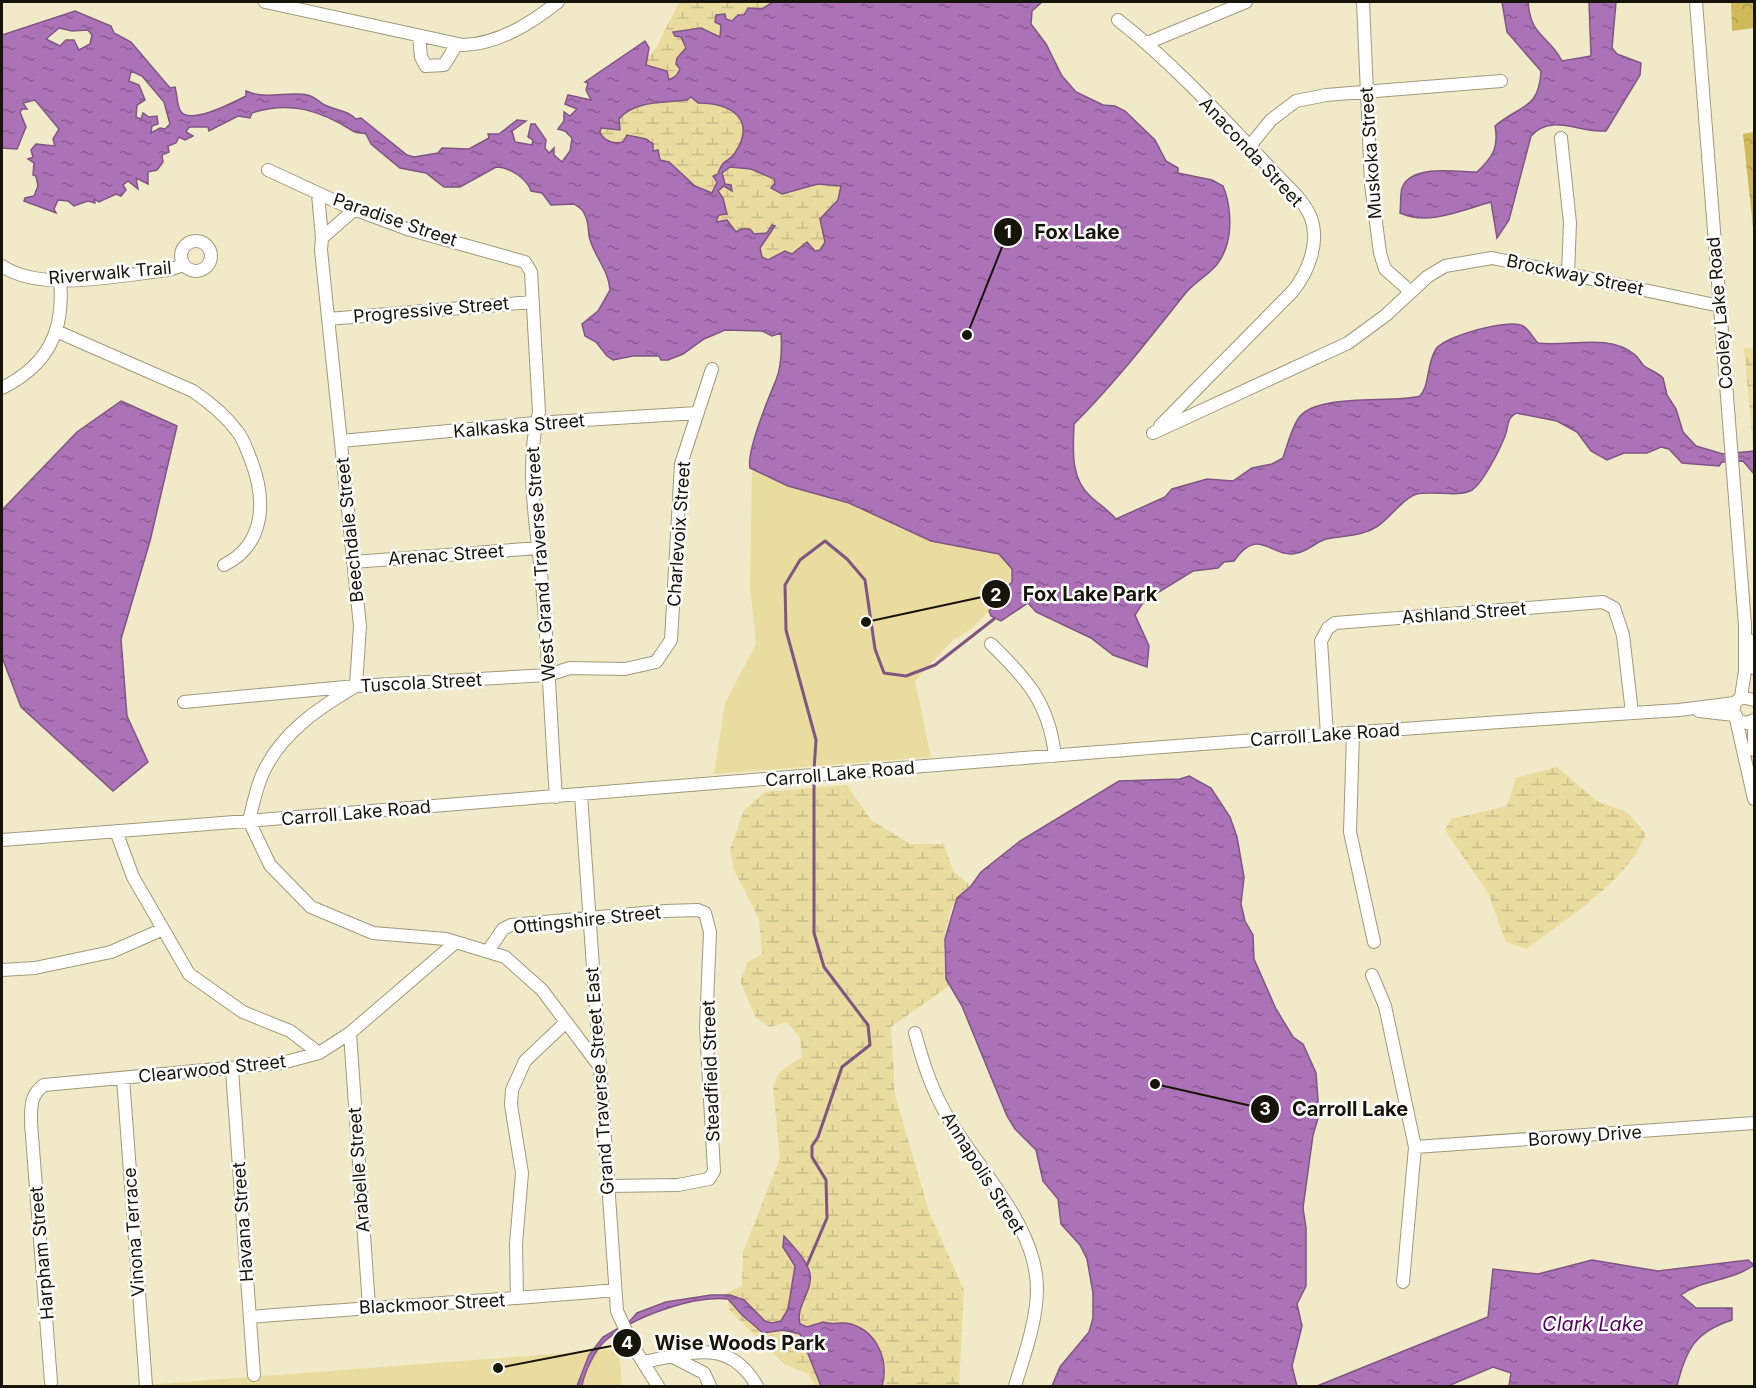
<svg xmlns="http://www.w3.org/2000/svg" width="1756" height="1388" font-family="Inter,sans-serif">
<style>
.forest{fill:url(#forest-crowns)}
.wetland{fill:url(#wetland-marsh)}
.park{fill:#eadc9f}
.water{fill:url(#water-ripples);stroke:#7f5683;stroke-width:1.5;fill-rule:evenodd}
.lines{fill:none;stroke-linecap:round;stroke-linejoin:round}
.stream{stroke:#7f5683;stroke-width:3}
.minor-casing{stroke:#a1997b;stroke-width:14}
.minor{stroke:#fff;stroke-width:12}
.labels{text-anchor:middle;stroke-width:5;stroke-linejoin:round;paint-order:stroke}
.street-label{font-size:18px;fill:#171409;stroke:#fff}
.water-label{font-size:20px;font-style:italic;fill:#530460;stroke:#fff}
.leader{fill:none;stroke:#171409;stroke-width:2}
.callout-dot{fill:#171409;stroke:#fff;stroke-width:2}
.mark-label{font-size:18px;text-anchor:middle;font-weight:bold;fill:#fff}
.callout-label{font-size:20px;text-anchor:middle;font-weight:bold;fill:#171409;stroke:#fff;stroke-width:5;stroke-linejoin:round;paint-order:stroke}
</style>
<defs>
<pattern id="forest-crowns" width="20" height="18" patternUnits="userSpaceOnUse" patternTransform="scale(1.5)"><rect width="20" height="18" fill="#cfb959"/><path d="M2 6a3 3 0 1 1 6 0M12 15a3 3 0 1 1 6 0" fill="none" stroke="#b19e4c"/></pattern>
<pattern id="wetland-marsh" width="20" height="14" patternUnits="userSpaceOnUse" patternTransform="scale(1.5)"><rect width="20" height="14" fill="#eadc9f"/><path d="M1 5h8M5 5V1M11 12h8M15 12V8" fill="none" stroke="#c8bc88"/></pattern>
<pattern id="water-ripples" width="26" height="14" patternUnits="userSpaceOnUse" patternTransform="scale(1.5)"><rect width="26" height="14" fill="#ac72b7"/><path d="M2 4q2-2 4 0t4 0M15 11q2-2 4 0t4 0" fill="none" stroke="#8b5c93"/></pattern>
</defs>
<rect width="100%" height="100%" fill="#f1eac9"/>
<!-- forest -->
<path class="forest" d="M1731 2H1754V28L1732 31Z
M1754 132V237L1743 134Z"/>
<!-- wetland -->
<path class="wetland" d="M679 2H921L854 244 772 287 587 137 599 108 656 48Z
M1744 348 1754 349V457Z
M1557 767 1597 801 1627 812 1646 834C1625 885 1568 916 1527 949L1506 942 1488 893 1445 830 1451 819 1507 806 1516 778Z
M847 785 871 820 910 844H944L953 871 971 886C966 889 960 893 957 898 944 917 940 965 949 986L891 1027 895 1095 929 1212 964 1290 959 1386H882L886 1369 880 1351 862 1330 844 1323 830 1326 820 1322 808 1327 800 1324V1313L810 1278 798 1254 785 1238 783 1247 795 1265C794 1281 791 1337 764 1319 754 1313 749 1303 739 1297L731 1304 763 1333 783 1330 800 1334 821 1386H816L808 1374 784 1364 730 1311 726 1293 742 1286 743 1252 780 1158 773 1087 780 1071 802 1057 800 1038 787 1022 770 1027 756 1018 740 981 748 962 762 954 759 919 734 870 730 849 744 810 765 792Z"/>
<!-- park -->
<path class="park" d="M752 470 788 486 849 503 931 541 999 554 1010 567 1011 585 1000 593 989 611 971 629 952 641 915 681 931 757 714 774 725 703 756 644 750 587Z
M619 1349 622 1386H132Z"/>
<!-- water -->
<path class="water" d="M773 2H1042L1032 11 1031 24 1046 44 1062 76 1076 92 1103 105 1115 106 1125 111 1155 140 1166 161 1178 168V173L1212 180 1223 186C1230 202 1232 227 1227 244 1219 273 1200 275 1184 295 1149 339 1114 384 1074 424 1073 449 1070 479 1091 497 1100 505 1108 510 1116 519L1165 497 1172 489 1207 479 1233 481 1252 468 1272 464 1283 458C1287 446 1291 430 1298 419 1314 392 1394 404 1420 396 1430 385 1426 365 1436 349 1445 336 1509 318 1523 326 1529 329 1533 338 1538 343 1569 347 1608 333 1634 354 1638 357 1640 361 1643 365 1649 370 1657 372 1663 378L1667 395 1676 409 1683 432 1696 446 1723 454 1754 451V474L1743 461 1722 462 1719 466 1682 463 1669 449 1661 447 1647 453H1624L1607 460 1591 451 1577 432 1557 421 1516 413C1506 419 1509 426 1505 436 1500 449 1483 483 1472 490 1457 498 1434 490 1417 494 1403 498 1391 517 1378 526 1361 537 1345 535 1326 539 1316 542 1308 551 1297 553 1272 560 1259 524 1234 561L1224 562 1218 568 1193 571 1144 601 1135 615 1149 646 1147 667 1113 655 1091 638 1036 612 1028 603 1001 621 991 616 989 611 1000 593 1012 582V569L999 554 931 541 849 503 788 486 750 468C746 451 769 397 776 380 782 365 782 348 781 333L772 336 762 331 725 330 704 339 683 354 668 360H661L659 356H633L613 360 607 356 596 342 585 336 582 324 598 311 610 290C609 270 593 255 589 236 588 227 589 222 584 213 582 208 578 207 574 204L551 205 542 193 531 191C527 179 510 167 496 167L460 187H444L426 173 400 168 371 144 366 134C361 132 358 134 353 131 321 111 290 100 252 113L250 118 238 116 209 131 208 127H189L186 132 193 136 185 140 179 137 176 143 168 146 169 152 162 155 163 162 157 170 148 172V184L136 178 138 189 128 181 123 185 126 190 121 196 116 194 99 202 94 199 95 203 88 201 74 206 68 201 58 200 54 209 56 213 24 201 25 198 34 196 38 186 36 176 33 175 34 163 28 159 33 157 31 150 36 144 55 146 53 139 59 129 35 100 23 103 27 109H22L20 112 26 127 17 149 2 148V35L75 11 111 26 114 33 131 42 170 88 175 87C177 94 177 104 180 110 188 127 236 101 246 96V91C264 100 288 91 307 95 317 97 319 103 327 106 338 111 347 110 356 119L361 118 407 155 414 157 438 153 442 148 469 149 489 138 488 134H499L517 120 526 121 512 131 515 142 532 145 533 140 528 137 531 124H535L546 140 545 148 549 153 554 148V155L562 162 570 151 572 138 565 131 558 129 564 121V112L570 116 577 109 565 104 568 95 591 100 586 90 588 83 585 82 645 41 649 48 646 65 667 71 669 80 676 76 680 69 676 64 677 58 686 48 681 37 675 36 673 32 701 28 720 37 721 25 715 22 716 15 725 14 726 19 732 21 738 15H744L748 8 762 9ZM59 28 72 31 88 30 92 35 90 44 79 50 74 40H66L60 46 46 39ZM131 71 142 76 164 102 170 124 165 129 160 128 151 133 152 126 158 124 157 116 149 117 143 113 141 119 136 117 137 105 145 100 139 85 129 81ZM691 97 698 103C731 103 757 119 735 153 728 164 724 156 718 174L713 176 717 182 712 193 695 186 669 162 660 160 658 150 653 151V144L646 139 627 135 623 142C615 144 604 142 600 132L601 128 620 130 619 119C634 100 665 103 687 100ZM730 167 751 169 774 179 775 183 771 188 782 194 818 184 841 186 838 200 820 219 825 242 820 250 815 251 807 242 792 254 785 251 768 260 762 257 760 248 775 226 772 225 767 233 754 234 750 229H741L736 232 727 220 716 222 719 215 727 214 723 198 718 191 724 186 732 191 731 185 725 184 722 173Z
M1502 2H1528C1531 38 1548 34 1562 61L1591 56 1589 2H1616L1612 48 1617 54 1641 63 1640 75 1606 131C1580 133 1551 113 1531 136L1509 220 1497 238 1491 202C1462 210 1429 226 1400 213 1401 205 1400 195 1402 188 1411 164 1457 172 1477 172 1493 157 1499 147 1495 126 1521 104 1539 110 1541 71L1507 32Z
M121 401 177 426 150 541 121 639 127 716 148 762 113 791 21 707 2 657V510L77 432Z
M1189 776 1211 788 1230 817 1237 837 1244 877 1241 904 1245 921 1253 935 1254 959 1276 1009 1293 1037 1303 1044 1316 1073 1319 1115 1313 1135 1303 1208 1306 1228V1286L1297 1304 1302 1326 1292 1366 1297 1386H1052L1060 1367 1089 1332 1093 1318V1293L1087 1259 1080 1245 1061 1224 1058 1199 1043 1181 1036 1150 1015 1129 1007 1116 962 1006 946 979 945 939 957 898 971 886 981 872 1020 841 1119 781 1180 779Z
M784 1236C793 1246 807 1260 810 1274 813 1291 795 1307 800 1324L807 1327 823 1322C833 1326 840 1321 851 1324 878 1332 889 1362 882 1386H821L800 1334 783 1330 763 1333 742 1315 728 1299C693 1295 632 1317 605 1341 595 1350 584 1373 582 1386H577L589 1355 603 1337 629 1322 637 1313 666 1302 711 1295H730L744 1300 765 1321 772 1323 781 1321 788 1309 795 1266 783 1247Z
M1592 1260 1658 1271 1748 1260 1754 1265C1732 1281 1703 1279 1681 1295L1696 1308H1732V1320C1695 1332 1686 1349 1677 1386H1509L1511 1373 1493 1367 1448 1386H1317L1488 1317 1493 1269 1538 1274Z"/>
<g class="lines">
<!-- stream -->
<path class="stream" d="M814 770 816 740 786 630 785 585 800 560 825 541 847 559 865 580 875 649 884 673 906 676 935 665 994 619
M807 1265 827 1218 826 1180 812 1157V1146L818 1137 842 1067 870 1045 868 1025 824 967 814 933V777"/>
<!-- minor casing -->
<g class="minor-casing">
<path id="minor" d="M265 2 463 45C499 44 531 23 558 2
M1363 2 1371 184 1380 253 1385 269 1411 292
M1696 2 1745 625V671L1741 697
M1118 20C1173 63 1222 117 1270 168 1283 183 1304 199 1311 218 1320 243 1308 272 1293 291L1160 426
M419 36 421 57 426 66 444 65 457 44
M1147 43 1246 2
M1561 138 1570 223 1568 274
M1249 147 1271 120 1296 101 1326 95 1501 81
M268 170 348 207 407 229 525 262 531 272 539 412C523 471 539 535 543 595 549 662 551 729 556 797
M318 194 322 238
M355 209 322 238 321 250 360 626 356 686C320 707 281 733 263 773 256 788 253 805 249 821L270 865 311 907 373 933 446 939 505 957 542 990 600 1067
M181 256a15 15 0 1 1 30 0a15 15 0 1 1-30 0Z
M2 266C41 293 122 275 168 270L184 265
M328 319 533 302
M56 331 193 391C209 402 225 415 237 431 244 439 247 451 251 460 266 499 266 544 224 565
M2 388C48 365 65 331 60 280
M1153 433 1348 343 1386 315 1427 277 1445 266 1492 258 1720 306
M341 441 536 423 697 413
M353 562 539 548
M1749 640 1754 668
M991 644C1027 679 1049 703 1055 756
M1754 700 1741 697 1735 703 1733 711 1739 721 1747 723 1754 720
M184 702 356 686 548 675 570 668 625 669 656 662 671 640 681 464 712 369
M1699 711 1734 715
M1736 719 1754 799
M1754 728V750
M1353 734 1350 832 1374 942
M1327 735 1321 641 1328 628 1335 623 1603 602 1614 608 1623 635 1632 713
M581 795 617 1311 634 1348 658 1386
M116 831 133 877 189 974 243 1012 290 1031 319 1053
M2 840C561 798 1120 746 1679 710L1735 703
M488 951 503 929 511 925 665 911 698 910 705 913 710 932 706 1027 714 1171 709 1179 678 1185 607 1186
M2 970 35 968 111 952 161 930
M1372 975 1385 1006 1415 1147 1403 1282
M350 1033 369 1307
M915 1033C924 1066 932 1091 950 1121 980 1171 1037 1227 1037 1289 1037 1321 1024 1356 1015 1386
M232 1070 254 1375
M123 1078 146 1386
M1415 1147 1754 1123
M517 1298 516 1244 522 1173 511 1105 512 1090 525 1061 565 1023
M250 1317C372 1307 493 1301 615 1290
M673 1357 704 1373 710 1386
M643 1362C690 1354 728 1336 757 1386
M51 1382 31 1123C31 1107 30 1095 44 1085L282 1063 319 1053 350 1033 456 942"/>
</g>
<!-- minor -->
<use href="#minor" class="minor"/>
</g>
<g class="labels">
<!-- street labels -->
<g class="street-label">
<text transform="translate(1251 152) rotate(47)" y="6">Anaconda Street</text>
<text transform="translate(1371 153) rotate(-94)" y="6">Muskoka Street</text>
<text transform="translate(395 220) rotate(19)" y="6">Paradise Street</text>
<text transform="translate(110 273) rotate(-5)" y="6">Riverwalk Trail</text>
<text transform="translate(1575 275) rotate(12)" y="6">Brockway Street</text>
<text transform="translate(431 310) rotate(-5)" y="6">Progressive Street</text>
<text transform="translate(1720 313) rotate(-95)" y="6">Cooley Lake Road</text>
<text transform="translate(519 426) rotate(-5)" y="6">Kalkaska Street</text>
<text transform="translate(350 530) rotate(-96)" y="6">Beechdale Street</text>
<text transform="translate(679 534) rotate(-86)" y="6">Charlevoix Street</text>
<text transform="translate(446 555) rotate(-4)" y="6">Arenac Street</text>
<text transform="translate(541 564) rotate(-94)" y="6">West Grand Traverse Street</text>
<text transform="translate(1464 613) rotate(-4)" y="6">Ashland Street</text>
<text transform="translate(421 683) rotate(-3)" y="6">Tuscola Street</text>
<text transform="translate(1325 735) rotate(-4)" y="6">Carroll Lake Road</text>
<text transform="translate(840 774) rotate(-5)" y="6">Carroll Lake Road</text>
<text transform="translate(356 813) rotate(-5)" y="6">Carroll Lake Road</text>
<text transform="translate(587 920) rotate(-6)" y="6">Ottingshire Street</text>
<text transform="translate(212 1069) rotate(-6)" y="6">Clearwood Street</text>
<text transform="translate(711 1071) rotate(-92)" y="6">Steadfield Street</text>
<text transform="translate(600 1081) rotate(-94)" y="6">Grand Traverse Street East</text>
<text transform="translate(1585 1136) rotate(-4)" y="6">Borowy Drive</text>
<text transform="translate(359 1170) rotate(-94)" y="6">Arabelle Street</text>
<text transform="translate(983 1173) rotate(58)" y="6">Annapolis Street</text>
<text transform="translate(243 1222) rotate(-94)" y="6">Havana Street</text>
<text transform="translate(134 1232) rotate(-94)" y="6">Vinona Terrace</text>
<text transform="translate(42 1253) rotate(-95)" y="6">Harpham Street</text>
<text transform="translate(432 1304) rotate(-3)" y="6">Blackmoor Street</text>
</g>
<!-- water labels -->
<g class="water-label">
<text x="1593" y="1331">Clark Lake</text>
</g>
</g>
<!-- callouts -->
<path class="leader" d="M967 335L1008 232M866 622L996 594M1155 1084L1265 1109M498 1368L627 1343"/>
<g class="callout-dot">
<circle cx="967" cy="335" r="6"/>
<circle cx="866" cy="622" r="6"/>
<circle cx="1155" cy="1084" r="6"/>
<circle cx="498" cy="1368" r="6"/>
<circle cx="1008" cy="232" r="15"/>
<circle cx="996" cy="594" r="15"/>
<circle cx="1265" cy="1109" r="15"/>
<circle cx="627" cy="1343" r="15"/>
</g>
<g class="mark-label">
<text x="1008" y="238">1</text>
<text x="996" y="601">2</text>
<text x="1265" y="1115">3</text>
<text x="627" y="1349">4</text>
</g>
<g class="callout-label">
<text x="1077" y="239">Fox Lake</text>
<text x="1090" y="601">Fox Lake Park</text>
<text x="1350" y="1116">Carroll Lake</text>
<text x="740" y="1350">Wise Woods Park</text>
</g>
<!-- border -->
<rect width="1756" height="1388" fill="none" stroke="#171409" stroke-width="6"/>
</svg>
